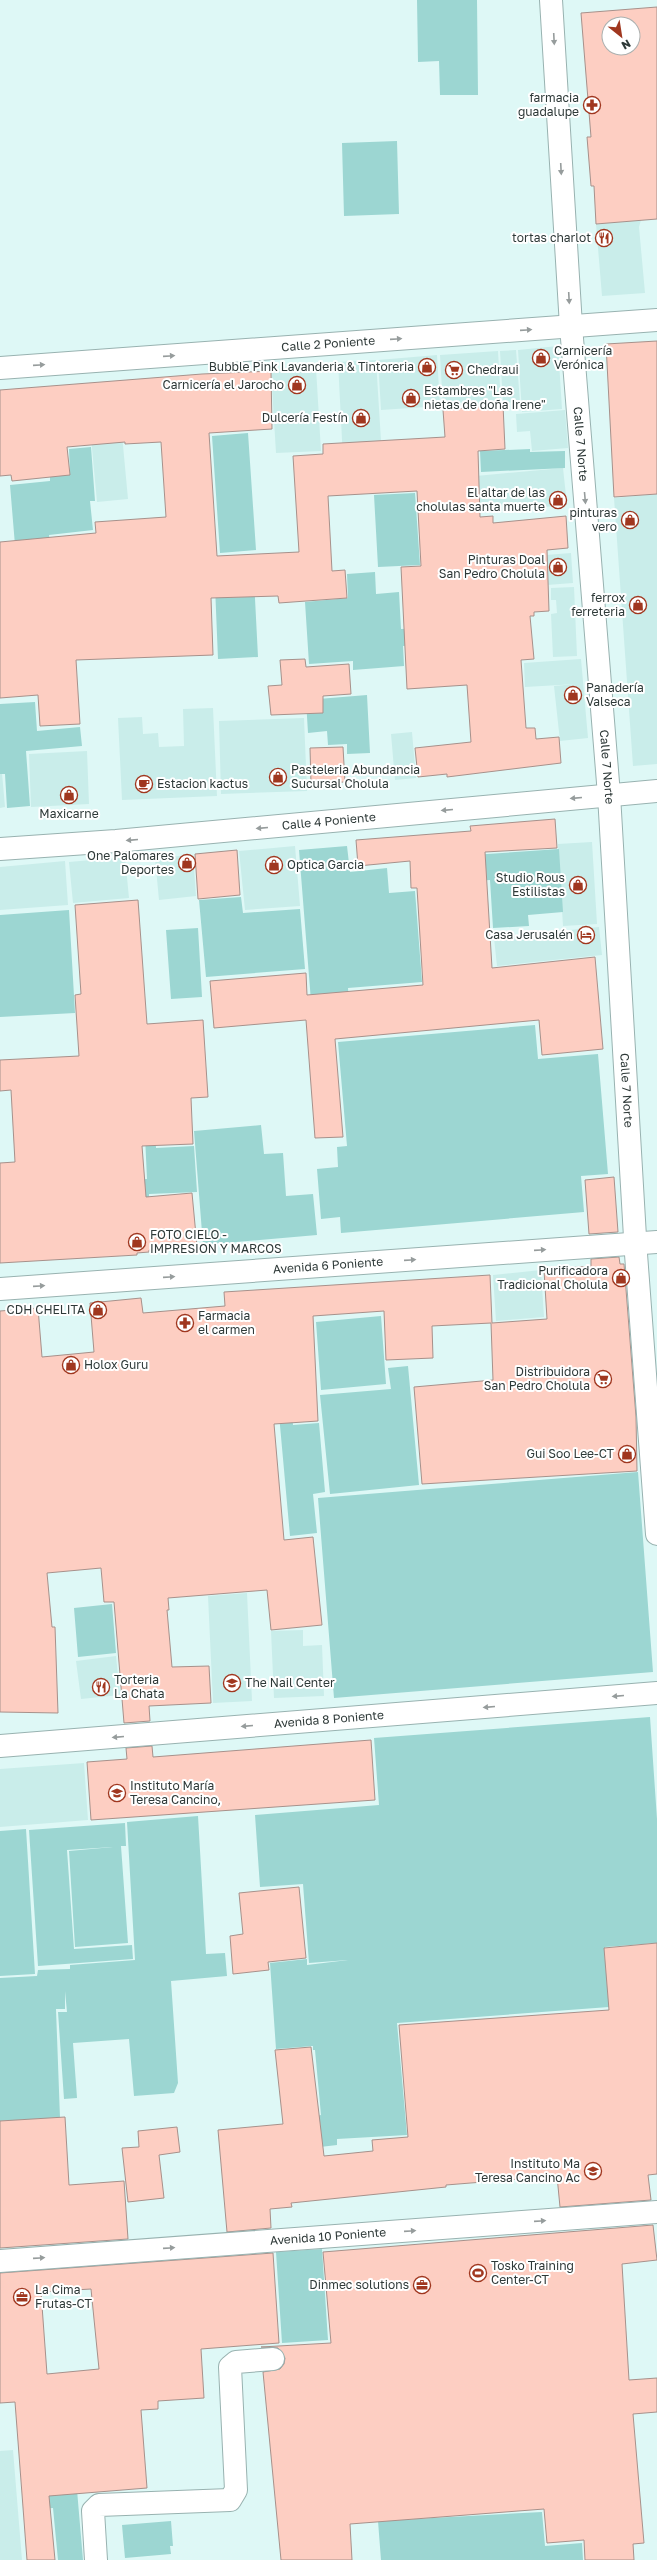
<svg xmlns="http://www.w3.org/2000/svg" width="657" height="2560" font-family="'Golos Text',sans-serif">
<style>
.built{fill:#c9edea}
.green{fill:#9cd6d2}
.building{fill:#fdcec2;stroke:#a7918b;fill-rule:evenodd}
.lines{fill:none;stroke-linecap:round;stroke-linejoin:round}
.street-casing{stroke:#98b2b0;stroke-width:24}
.street{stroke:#fff;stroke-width:22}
.oneway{fill:#969c9c}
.labels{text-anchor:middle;stroke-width:4;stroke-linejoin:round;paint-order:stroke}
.poi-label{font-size:12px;fill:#2e3938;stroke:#fff;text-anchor:end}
.street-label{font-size:12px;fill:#2e3938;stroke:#fff}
</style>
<rect width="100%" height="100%" fill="#def8f6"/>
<!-- built -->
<path class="built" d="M641 220 639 227 645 293 602 296 596 224Z
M558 346 562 409 522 412 518 350Z
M516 350 520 402 503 403 500 351Z
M498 351 501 404 443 408 440 355Z
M437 355 440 406 381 410 378 360Z
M376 360 382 457 343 459 338 362Z
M316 368 321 451 276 453 271 371Z
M117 381 128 499 97 502 86 384Z
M565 410 568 448 532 451 530 431 517 432 516 414Z
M563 468 567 505 479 513 476 476Z
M657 494V764L633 766 614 498Z
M571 553 573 583 496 589 494 559Z
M574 587 577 656 553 657 551 614 557 613 556 600H551V588Z
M581 659 588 738 560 741 554 686 576 684 525 687 524 663Z
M213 708 217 796 122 800 118 718 142 717 143 734 158 733 159 747 184 746 183 709Z
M304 718 307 791 221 794 219 721Z
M412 732 416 778 395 780 391 734Z
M87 751 89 804 31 807 29 754Z
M0 773H2L5 807 0 808Z
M592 842 597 924 563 926 558 844Z
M295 846 300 906 245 910 239 851Z
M193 855 196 896 159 900 155 858Z
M125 857 129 898 73 903 69 862Z
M65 861 68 905 0 910V867Z
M599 927 602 955 497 966 494 938Z
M541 1270 544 1317 496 1321 493 1275Z
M247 1593 252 1701 213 1703 208 1596Z
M303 1630V1646L322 1645 324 1696 274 1698 271 1631Z
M116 1656 120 1695 81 1699 76 1661Z
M84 1763 88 1820 0 1827V1769Z
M13 2450 22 2560H0V2451Z"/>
<!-- green -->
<path class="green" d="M417 0H477L478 95H440L439 61 418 62Z
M397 141 399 214 344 216 342 143Z
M248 433 256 550 220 553 212 436Z
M91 447 95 501H90L93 530 49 535 52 565 17 569 10 485 50 481V476L70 474 69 449Z
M530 449V452L565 451V468L481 472 480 451Z
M415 493 420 565 378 567 374 495Z
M375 572 376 594 399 592 401 629 427 628 428 644 403 646 404 666 353 670V661L309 664 305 602 348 598 347 574Z
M254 579 258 657 218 659 215 586Z
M367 695 370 753 347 754V744L328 745 327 731 308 733 306 700Z
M35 702 37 731 80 727 82 746 26 751 30 806 7 808 5 774H0V704Z
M347 846 350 872 387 868 389 893 415 891 422 982 348 988 351 1036 314 1039 299 850Z
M559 849 563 912 528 915 529 926 493 928 490 880 474 881 472 855Z
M241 897 243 913 300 909 305 969 206 977 199 900Z
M69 910 75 1013 0 1017V915Z
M198 928 202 997 171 999 166 930Z
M535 1025 538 1059 598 1054 608 1174 581 1176 584 1212 341 1233 340 1217 321 1219 317 1169 338 1167 337 1147 347 1146 338 1042Z
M155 1120 156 1148 194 1146 197 1192 149 1194V1198L124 1200 123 1180 147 1179 145 1136Z
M261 1125 264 1154 283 1153 286 1196 313 1194 317 1235 203 1245 194 1131Z
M283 1314 293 1425 319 1423 325 1492 313 1494 317 1533 290 1536 270 1315Z
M381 1316 386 1384 321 1390 316 1322Z
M408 1366 419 1485 330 1494 320 1395 391 1389 388 1368Z
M638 1472 653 1672 334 1698 318 1498Z
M112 1604 116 1653 78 1657 74 1608Z
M650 1717 657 1819V1943L605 1947 609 2007 397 2023 407 2135 337 2139V2145L320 2147 317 2116 321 2115 315 2050H313V2046L276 2049 270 1963 307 1959V1965L348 1960 309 1963 303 1884 260 1887 255 1815 379 1805 374 1738Z
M198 1816 206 1954 225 1953 227 1976 171 1981 178 2083 174 2093 134 2096 129 2039 73 2043 77 2098 64 2099 58 2012H67L65 1991V2009H56L60 2118 0 2121V1978L37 1976 38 1970 70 1969V1965L135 1960 127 1822Z
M125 1823 126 1846H121L128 1943 75 1947 69 1851 113 1847 67 1850 74 1949 132 1945 133 1959 38 1966 29 1830Z
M26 1829 35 1974 0 1976V1831Z
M322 2249 328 2340 282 2343 276 2252Z
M77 2490 83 2560H58L53 2508 25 2510 24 2495Z
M542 2512 545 2546 582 2543 583 2560H381L378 2521Z
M171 2521 173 2546H170L171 2554 125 2558 122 2525Z"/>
<!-- building -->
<path class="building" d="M657 7V219L596 224 594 186H591L587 137H591L581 13ZM609 24H633V48H609Z
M657 341V494L614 497 606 344Z
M271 371 272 429 209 433 217 556 299 552 293 456 323 454V444L445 437 443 410 503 405 505 449 478 451 480 517 493 516V523L566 516 568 548 547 550 549 611 534 612V616H530L534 659 521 660 526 728H535L536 739 559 737 561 763 447 777V774L418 777 415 748 471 742 467 685 407 689 401 567 421 566 417 491 328 496 332 571 345 570 347 598 279 603 278 596 211 598 213 655 76 660 80 724 40 726 38 695 0 698V542L96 533 95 522 166 517 161 442 125 444V442L67 447 70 475 12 481 11 475 0 476V390L202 374Z
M305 659 306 667 349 664 351 694 323 696V713L271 715 268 686 282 685 280 660Z
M343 747 345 782 311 783 310 748Z
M555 819 557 848 485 852 492 968 595 957 603 1049 542 1055 539 1020 335 1039 343 1137 315 1138 306 1020 214 1028 210 981 306 973 307 995 423 985 417 888H411L410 861 358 866 356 840 471 831 470 826Z
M237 850 240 895 198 899 195 854Z
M138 900 147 1024 203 1020 208 1097 191 1098 193 1144 142 1146 146 1197 192 1193 197 1246 149 1250V1252L137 1253V1255L0 1263V1163L15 1162 11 1090 0 1091V1060L79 1056 75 995 81 994 75 905Z
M614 1177 618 1232 589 1234 585 1180Z
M619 1257 620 1264H624L636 1417 637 1471 422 1484 414 1387 493 1380 491 1323 432 1326 433 1358 386 1360 384 1311 313 1316 318 1421 274 1424 284 1540 313 1537 322 1625 271 1630 267 1590 168 1598 169 1610H167L172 1667 209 1666 211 1703 149 1706 150 1721 124 1723 114 1602H104L101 1568 47 1573 52 1627H55L58 1713 0 1712V1311L38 1308 42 1357 94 1352 90 1303 141 1298 143 1313 225 1306 224 1292 490 1275 492 1323 547 1319 544 1270 591 1266V1259Z
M371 1740 375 1800 91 1820 87 1762 127 1759 126 1748 152 1746 153 1757Z
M299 1887 306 1958 268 1962 269 1970 233 1974 230 1936 243 1934 239 1893Z
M657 1943V2174L648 2175 651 2200 560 2207 557 2176 446 2185V2187L291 2203 292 2207 270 2209 271 2228 227 2232 218 2130 283 2124 275 2050 311 2047 324 2156 373 2151 372 2140 408 2137 399 2025 609 2010 604 1948Z
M65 2117 69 2185 124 2181 128 2239 0 2248V2121Z
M177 2127 180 2152 159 2155 164 2198 128 2202 122 2148 139 2147 138 2131Z
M653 2225 657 2260 622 2264 629 2380 657 2378V2412L633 2414 644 2543 633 2544 634 2560H585L584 2540 547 2543 544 2509 350 2524 352 2560H281L263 2372 280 2369 284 2364 285 2358 278 2348 261 2347 331 2343 323 2252Z
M273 2253 279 2343 201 2349 204 2398 158 2401V2409L141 2410 147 2488 49 2496 55 2560H27L15 2402 0 2403V2273ZM91 2289 99 2369 47 2374 41 2292Z"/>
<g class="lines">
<!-- street casing -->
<g class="street-casing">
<g id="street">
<path id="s1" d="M551 0 571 326 609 795 636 1254 657 1534"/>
<path id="s2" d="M0 368 657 320"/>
<path id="s3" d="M0 849 116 841 657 791"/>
<path id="s4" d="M0 1289 657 1242"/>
<path id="s5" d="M0 1746 657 1693"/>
<path id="s6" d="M0 2261 657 2212"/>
<path d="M96 2560 93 2511 99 2505 230 2500 236 2490 230 2367 236 2362 273 2359"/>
</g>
</g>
<!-- street -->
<use href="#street" class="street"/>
</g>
<!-- one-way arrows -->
<defs><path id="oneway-solid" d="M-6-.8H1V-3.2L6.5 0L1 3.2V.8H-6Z"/></defs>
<g class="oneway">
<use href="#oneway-solid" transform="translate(554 39) rotate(87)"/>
<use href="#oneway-solid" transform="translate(561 169) rotate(87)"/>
<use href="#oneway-solid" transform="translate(569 298) rotate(87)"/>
<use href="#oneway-solid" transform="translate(526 330) rotate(-4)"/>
<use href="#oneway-solid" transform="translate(396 339) rotate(-4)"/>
<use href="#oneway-solid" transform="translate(169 356) rotate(-4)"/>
<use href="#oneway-solid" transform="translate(39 365) rotate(-4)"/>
<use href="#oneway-solid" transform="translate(585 498) rotate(85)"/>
<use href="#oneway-solid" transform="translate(576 798) rotate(175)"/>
<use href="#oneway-solid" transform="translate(447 810) rotate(175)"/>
<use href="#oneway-solid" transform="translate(262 828) rotate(175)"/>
<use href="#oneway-solid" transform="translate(132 840) rotate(175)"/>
<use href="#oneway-solid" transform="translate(540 1250) rotate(-4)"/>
<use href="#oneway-solid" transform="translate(410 1260) rotate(-4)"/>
<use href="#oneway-solid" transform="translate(169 1277) rotate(-4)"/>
<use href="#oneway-solid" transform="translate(39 1286) rotate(-4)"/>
<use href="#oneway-solid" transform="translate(618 1696) rotate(175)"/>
<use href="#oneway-solid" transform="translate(489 1707) rotate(175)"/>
<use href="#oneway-solid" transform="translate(247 1726) rotate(175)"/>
<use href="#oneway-solid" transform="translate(118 1737) rotate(175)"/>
<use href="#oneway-solid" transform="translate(540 2221) rotate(-4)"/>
<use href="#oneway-solid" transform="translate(410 2231) rotate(-4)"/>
<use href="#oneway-solid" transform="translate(169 2248) rotate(-4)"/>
<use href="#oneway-solid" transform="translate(39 2258) rotate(-4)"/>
</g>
<!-- icons -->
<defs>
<g id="pharmacy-ring" transform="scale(0.9)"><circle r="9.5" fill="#fff" stroke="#a0371f" stroke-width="1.5"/><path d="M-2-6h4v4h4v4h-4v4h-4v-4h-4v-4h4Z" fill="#a0371f"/></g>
<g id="restaurant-ring" transform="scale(0.9)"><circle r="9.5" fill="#fff" stroke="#a0371f" stroke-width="1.5"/><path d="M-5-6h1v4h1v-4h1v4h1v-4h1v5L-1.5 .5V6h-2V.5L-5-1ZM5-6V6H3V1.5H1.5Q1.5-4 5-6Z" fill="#a0371f"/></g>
<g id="shop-ring" transform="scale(0.9)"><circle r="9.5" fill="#fff" stroke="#a0371f" stroke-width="1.5"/><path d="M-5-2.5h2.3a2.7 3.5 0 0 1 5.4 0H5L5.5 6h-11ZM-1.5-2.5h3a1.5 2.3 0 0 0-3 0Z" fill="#a0371f"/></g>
<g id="supermarket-ring" transform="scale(0.9)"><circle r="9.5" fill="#fff" stroke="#a0371f" stroke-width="1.5"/><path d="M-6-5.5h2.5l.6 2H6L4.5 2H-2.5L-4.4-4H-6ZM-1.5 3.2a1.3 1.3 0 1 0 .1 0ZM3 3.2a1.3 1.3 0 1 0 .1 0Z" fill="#a0371f"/></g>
<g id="cafe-ring" transform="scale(0.9)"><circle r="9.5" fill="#fff" stroke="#a0371f" stroke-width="1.5"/><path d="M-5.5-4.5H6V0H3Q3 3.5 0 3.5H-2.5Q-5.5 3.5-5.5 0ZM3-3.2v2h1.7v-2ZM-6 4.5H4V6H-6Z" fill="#a0371f"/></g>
<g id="hotel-ring" transform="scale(0.9)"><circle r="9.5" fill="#fff" stroke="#a0371f" stroke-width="1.5"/><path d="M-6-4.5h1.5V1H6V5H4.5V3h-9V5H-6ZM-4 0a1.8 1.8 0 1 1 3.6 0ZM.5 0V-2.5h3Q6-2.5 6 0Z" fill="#a0371f"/></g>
<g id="school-ring" transform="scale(0.9)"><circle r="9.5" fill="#fff" stroke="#a0371f" stroke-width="1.5"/><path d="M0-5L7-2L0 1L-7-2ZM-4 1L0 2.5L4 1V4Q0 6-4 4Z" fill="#a0371f"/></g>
<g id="stadium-ring" transform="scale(0.9)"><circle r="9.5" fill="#fff" stroke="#a0371f" stroke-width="1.5"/><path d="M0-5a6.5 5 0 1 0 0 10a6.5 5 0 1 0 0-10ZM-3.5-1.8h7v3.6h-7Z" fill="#a0371f"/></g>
<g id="office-ring" transform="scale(0.9)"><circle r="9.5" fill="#fff" stroke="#a0371f" stroke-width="1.5"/><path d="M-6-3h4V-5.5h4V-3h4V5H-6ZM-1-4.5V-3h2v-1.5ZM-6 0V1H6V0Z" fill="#a0371f"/></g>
</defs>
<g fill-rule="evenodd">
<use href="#pharmacy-ring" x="592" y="105"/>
<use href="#restaurant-ring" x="604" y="238"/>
<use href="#shop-ring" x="541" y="358"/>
<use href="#shop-ring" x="427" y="367"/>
<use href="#supermarket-ring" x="454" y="370"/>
<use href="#shop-ring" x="297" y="385"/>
<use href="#shop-ring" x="411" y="398"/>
<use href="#shop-ring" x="361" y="418"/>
<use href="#shop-ring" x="558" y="500"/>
<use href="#shop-ring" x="630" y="520"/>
<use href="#shop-ring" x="558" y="567"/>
<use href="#shop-ring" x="638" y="605"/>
<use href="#shop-ring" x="573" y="695"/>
<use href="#shop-ring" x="278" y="777"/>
<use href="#cafe-ring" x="144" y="784"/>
<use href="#shop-ring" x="69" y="795"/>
<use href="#shop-ring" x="187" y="863"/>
<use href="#shop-ring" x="274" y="865"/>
<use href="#shop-ring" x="578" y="885"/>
<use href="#hotel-ring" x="586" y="935"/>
<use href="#shop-ring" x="137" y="1242"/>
<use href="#shop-ring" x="621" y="1278"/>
<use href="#shop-ring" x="98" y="1310"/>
<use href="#pharmacy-ring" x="185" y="1323"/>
<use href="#shop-ring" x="71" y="1365"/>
<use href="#supermarket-ring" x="603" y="1379"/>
<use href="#shop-ring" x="627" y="1454"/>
<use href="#school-ring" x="232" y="1683"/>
<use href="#restaurant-ring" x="101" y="1687"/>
<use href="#school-ring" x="117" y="1793"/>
<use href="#school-ring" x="593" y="2171"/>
<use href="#stadium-ring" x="478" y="2273"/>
<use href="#office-ring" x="422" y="2285"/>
<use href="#office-ring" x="22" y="2297"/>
</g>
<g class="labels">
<!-- poi labels -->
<g class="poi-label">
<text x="579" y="102">farmacia<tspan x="579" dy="14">guadalupe</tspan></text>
<text x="591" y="242">tortas charlot</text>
<text x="554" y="355" text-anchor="start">Carnicería<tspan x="554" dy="14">Verónica</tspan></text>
<text x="414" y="371">Bubble Pink Lavanderia &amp; Tintoreria</text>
<text x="467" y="374" text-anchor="start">Chedraui</text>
<text x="284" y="389">Carnicería el Jarocho</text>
<text x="424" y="395" text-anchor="start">Estambres "Las<tspan x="424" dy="14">nietas de doña Irene"</tspan></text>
<text x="348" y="422">Dulcería Festín</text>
<text x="545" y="497">El altar de las<tspan x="545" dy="14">cholulas santa muerte</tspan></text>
<text x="617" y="517">pinturas<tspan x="617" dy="14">vero</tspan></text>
<text x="545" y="564">Pinturas Doal<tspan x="545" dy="14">San Pedro Cholula</tspan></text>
<text x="625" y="602">ferrox<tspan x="625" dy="14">ferreteria</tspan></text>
<text x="586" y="692" text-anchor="start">Panadería<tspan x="586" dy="14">Valseca</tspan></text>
<text x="291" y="774" text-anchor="start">Pasteleria Abundancia<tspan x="291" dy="14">Sucursal Cholula</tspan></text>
<text x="157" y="788" text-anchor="start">Estacion kactus</text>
<text x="69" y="818" text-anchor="middle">Maxicarne</text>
<text x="174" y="860">One Palomares<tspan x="174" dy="14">Deportes</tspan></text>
<text x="287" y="869" text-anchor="start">Optica Garcia</text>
<text x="565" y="882">Studio Rous<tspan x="565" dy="14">Estilistas</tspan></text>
<text x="573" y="939">Casa Jerusalén</text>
<text x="150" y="1239" text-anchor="start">FOTO CIELO -<tspan x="150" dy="14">IMPRESION Y MARCOS</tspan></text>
<text x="608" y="1275">Purificadora<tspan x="608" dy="14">Tradicional Cholula</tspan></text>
<text x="85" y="1314">CDH CHELITA</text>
<text x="198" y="1320" text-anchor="start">Farmacia<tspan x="198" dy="14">el carmen</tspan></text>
<text x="84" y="1369" text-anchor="start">Holox Guru</text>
<text x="590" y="1376">Distribuidora<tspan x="590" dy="14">San Pedro Cholula</tspan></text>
<text x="614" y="1458">Gui Soo Lee-CT</text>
<text x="114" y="1684" text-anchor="start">Torteria<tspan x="114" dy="14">La Chata</tspan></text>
<text x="245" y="1687" text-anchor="start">The Nail Center</text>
<text x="130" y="1790" text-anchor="start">Instituto María<tspan x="130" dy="14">Teresa Cancino,</tspan></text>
<text x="580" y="2168">Instituto Ma<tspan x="580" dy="14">Teresa Cancino Ac</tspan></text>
<text x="491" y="2270" text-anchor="start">Tosko Training<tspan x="491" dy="14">Center-CT</tspan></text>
<text x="409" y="2289">Dinmec solutions</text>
<text x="35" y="2294" text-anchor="start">La Cima<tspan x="35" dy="14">Frutas-CT</tspan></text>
</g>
<!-- street labels -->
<g class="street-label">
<text dy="4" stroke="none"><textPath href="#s2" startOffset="329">Calle 2 Poniente</textPath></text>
<text dy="4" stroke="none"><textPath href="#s1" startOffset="445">Calle 7 Norte</textPath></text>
<text dy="4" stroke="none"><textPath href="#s1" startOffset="769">Calle 7 Norte</textPath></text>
<text dy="4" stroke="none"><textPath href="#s3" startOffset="330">Calle 4 Poniente</textPath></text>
<text dy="4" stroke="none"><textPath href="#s1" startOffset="1093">Calle 7 Norte</textPath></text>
<text dy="4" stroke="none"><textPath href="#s4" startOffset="329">Avenida 6 Poniente</textPath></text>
<text dy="4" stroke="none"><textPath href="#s5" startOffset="330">Avenida 8 Poniente</textPath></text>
<text dy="4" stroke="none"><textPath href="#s6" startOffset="329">Avenida 10 Poniente</textPath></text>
</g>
</g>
<!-- north arrow -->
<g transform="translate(621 36) rotate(150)"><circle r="19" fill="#ffffff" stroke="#abb0af"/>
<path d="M0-3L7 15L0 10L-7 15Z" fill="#a0371f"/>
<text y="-6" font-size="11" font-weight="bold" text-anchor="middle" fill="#2e3938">N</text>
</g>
</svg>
